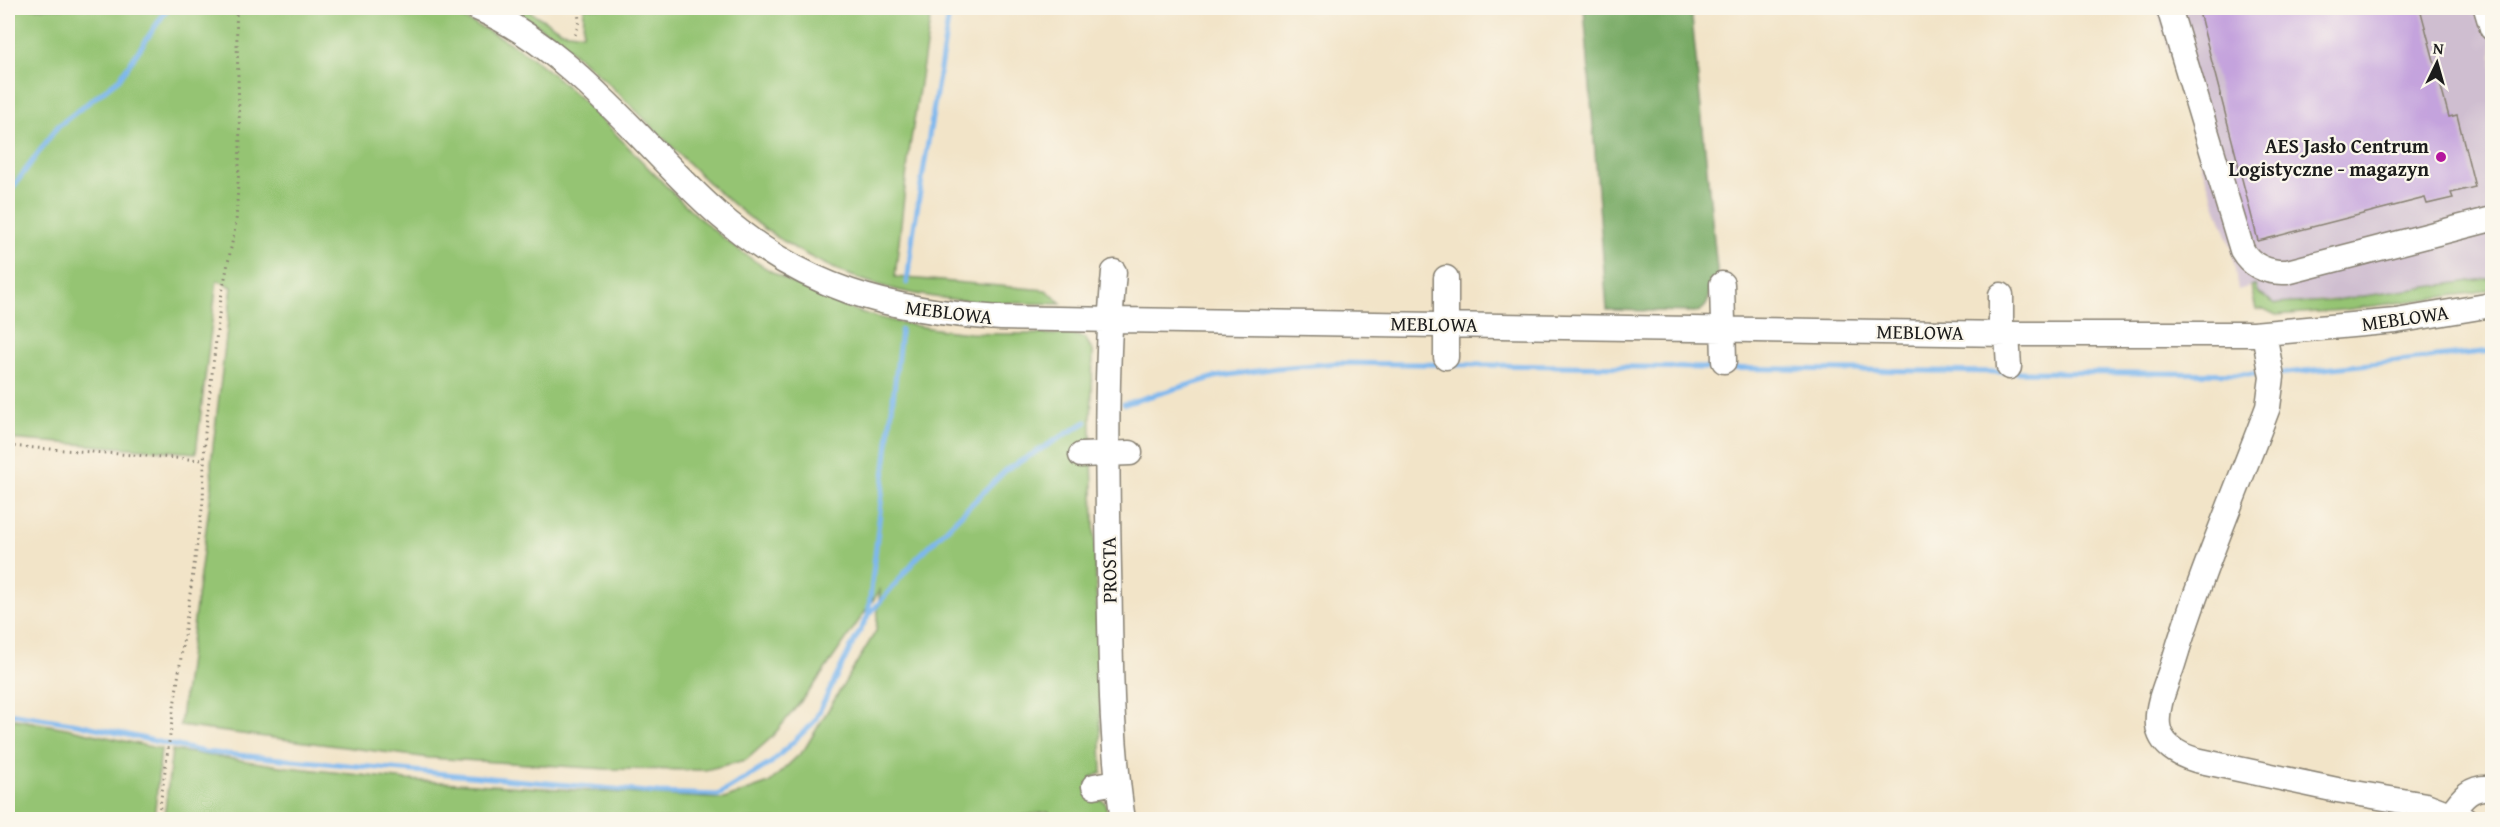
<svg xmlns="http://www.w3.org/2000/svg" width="2500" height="827" font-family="'Gentium Book Plus',serif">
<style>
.industrial{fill:#cfbed0}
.green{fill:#95c473;stroke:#587048;stroke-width:1.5}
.forest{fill:#78aa65;stroke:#4a6340;stroke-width:1.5}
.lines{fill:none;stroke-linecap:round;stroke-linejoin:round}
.stream{stroke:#7db7ee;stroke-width:5}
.building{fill:#c4a3dd}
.minor-casing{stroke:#878072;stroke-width:27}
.path{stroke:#878072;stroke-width:3;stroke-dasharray:1.5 4.5;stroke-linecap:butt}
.minor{stroke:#fff;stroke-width:24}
.poi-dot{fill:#b5179e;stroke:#fbf7ec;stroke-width:2}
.labels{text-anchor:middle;stroke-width:4.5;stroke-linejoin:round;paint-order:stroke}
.poi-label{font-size:20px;font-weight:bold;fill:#1c1c1c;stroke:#fbf7ec;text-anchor:end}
.street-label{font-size:20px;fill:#1c1c1c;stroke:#fbf7ec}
</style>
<rect width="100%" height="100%" fill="#fbf7ec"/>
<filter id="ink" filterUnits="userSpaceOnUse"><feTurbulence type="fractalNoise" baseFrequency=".0167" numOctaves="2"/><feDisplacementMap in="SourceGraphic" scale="12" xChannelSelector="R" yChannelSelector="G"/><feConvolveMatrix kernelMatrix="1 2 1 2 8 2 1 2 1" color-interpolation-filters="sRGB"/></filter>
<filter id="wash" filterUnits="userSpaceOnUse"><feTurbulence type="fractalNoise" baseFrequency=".008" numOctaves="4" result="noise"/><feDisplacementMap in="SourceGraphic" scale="24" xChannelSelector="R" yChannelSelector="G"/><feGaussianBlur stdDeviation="1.35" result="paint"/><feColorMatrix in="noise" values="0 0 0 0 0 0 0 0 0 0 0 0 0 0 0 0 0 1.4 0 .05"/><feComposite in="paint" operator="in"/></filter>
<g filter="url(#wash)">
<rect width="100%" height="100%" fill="#f2e4c8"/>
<!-- industrial -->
<path class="industrial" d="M2157 8H2492V278L2386 295 2276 304 2258 293 2255 285 2238 290 2232 249 2203 170Z"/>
<!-- green -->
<path class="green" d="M8 8H437C473 22 509 39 540 64 608 117 659 188 727 241 761 268 798 288 837 304 879 320 925 329 970 333 1005 335 1040 333 1074 335L1085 338 1093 351 1091 426 1102 773 1091 777V800L1099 799 1105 802 1109 819H1050L1049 812 991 820 164 819 172 750 287 767 407 780 724 799 769 783 804 750 876 631 880 590 815 684 772 737 746 760 705 770 607 769 430 758 180 726 212 484 211 463 232 287 217 280 196 453 8 439Z
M510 8H524L562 31 583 34 584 8H932L909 152 895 277 1046 290 1062 304C1019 303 976 303 934 297 832 283 755 231 684 159 629 104 578 47 510 8Z
M2492 278V289L2472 293 2343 310 2276 315 2264 309 2256 310 2251 286 2255 285 2258 293 2276 304 2329 301Z
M8 718 66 728 161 749 154 819H8Z"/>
<!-- forest -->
<path class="forest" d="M1584 8H1691L1718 280 1710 281C1709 294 1711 307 1697 312L1607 310Z"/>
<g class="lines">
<!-- stream -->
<path class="stream" d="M8 194 58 126 119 79 168 8
M907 283 913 234 950 8
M2015 372 2264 374
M2276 374 2492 351
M1124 404 1215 377 1277 368 1337 363 2003 372
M868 616 901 330
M8 713 78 724 204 752 658 793 718 795 771 763 814 722 851 647 868 616 917 558 1006 470 1086 422"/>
</g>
<g id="blocks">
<!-- building -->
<path class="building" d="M2198 8H2420L2449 117 2457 115 2475 187 2451 193 2453 198 2427 204 2425 198 2258 241Z"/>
</g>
</g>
<g filter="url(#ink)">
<use href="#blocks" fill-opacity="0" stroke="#878072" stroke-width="1.5"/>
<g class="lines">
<!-- minor casing -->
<g class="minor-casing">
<path id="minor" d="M477 8C541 35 592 87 640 136 665 162 690 189 717 213 804 289 889 311 1001 318L2007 334H2253L2396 321 2492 305
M2169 8 2242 250C2252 267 2268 273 2287 272L2492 219
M2486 8 2492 28
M1114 272C1105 371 1107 469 1109 569 1111 653 1110 736 1123 820
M1722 284 1724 361
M2264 333 2272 377 2268 407C2236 492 2199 577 2173 664 2167 683 2156 705 2158 725 2160 745 2179 755 2196 760L2337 790 2426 805 2465 820
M2001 334V295
M2007 334 2009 367
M1446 357V278
M1081 455 1130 453
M1094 786 1117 782
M2451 814C2462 797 2471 786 2492 788"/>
</g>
<!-- path -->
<path class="path" d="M444 8 456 12
M575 35 579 22 578 8
M8 446 203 460
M158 820 203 502 205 433 221 298 236 223 240 146 236 8"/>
<!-- minor -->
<use href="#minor" class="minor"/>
</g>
</g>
<!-- markers -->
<circle class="poi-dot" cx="2441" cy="157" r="6"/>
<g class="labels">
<!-- poi labels -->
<g class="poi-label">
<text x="2429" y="153">AES Jasło Centrum<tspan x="2429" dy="23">Logistyczne - magazyn</tspan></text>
</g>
<!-- street labels -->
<g class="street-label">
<text transform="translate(949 312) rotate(7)" y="7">MEBLOWA</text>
<text transform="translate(2405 318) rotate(-8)" y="7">MEBLOWA</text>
<text transform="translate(1434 324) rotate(1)" y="7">MEBLOWA</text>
<text transform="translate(1920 332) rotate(1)" y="7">MEBLOWA</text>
<text transform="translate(1109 570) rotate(-91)" y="7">PROSTA</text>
</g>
</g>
<!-- margin -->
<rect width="2500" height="827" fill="none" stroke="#fbf7ec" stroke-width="30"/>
<!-- north arrow -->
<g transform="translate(2437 63) rotate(5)" stroke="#fbf7ec" stroke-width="4.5" paint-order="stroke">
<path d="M0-4.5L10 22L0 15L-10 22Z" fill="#1c1c1c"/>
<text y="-9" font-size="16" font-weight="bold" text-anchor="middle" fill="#1c1c1c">N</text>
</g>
</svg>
